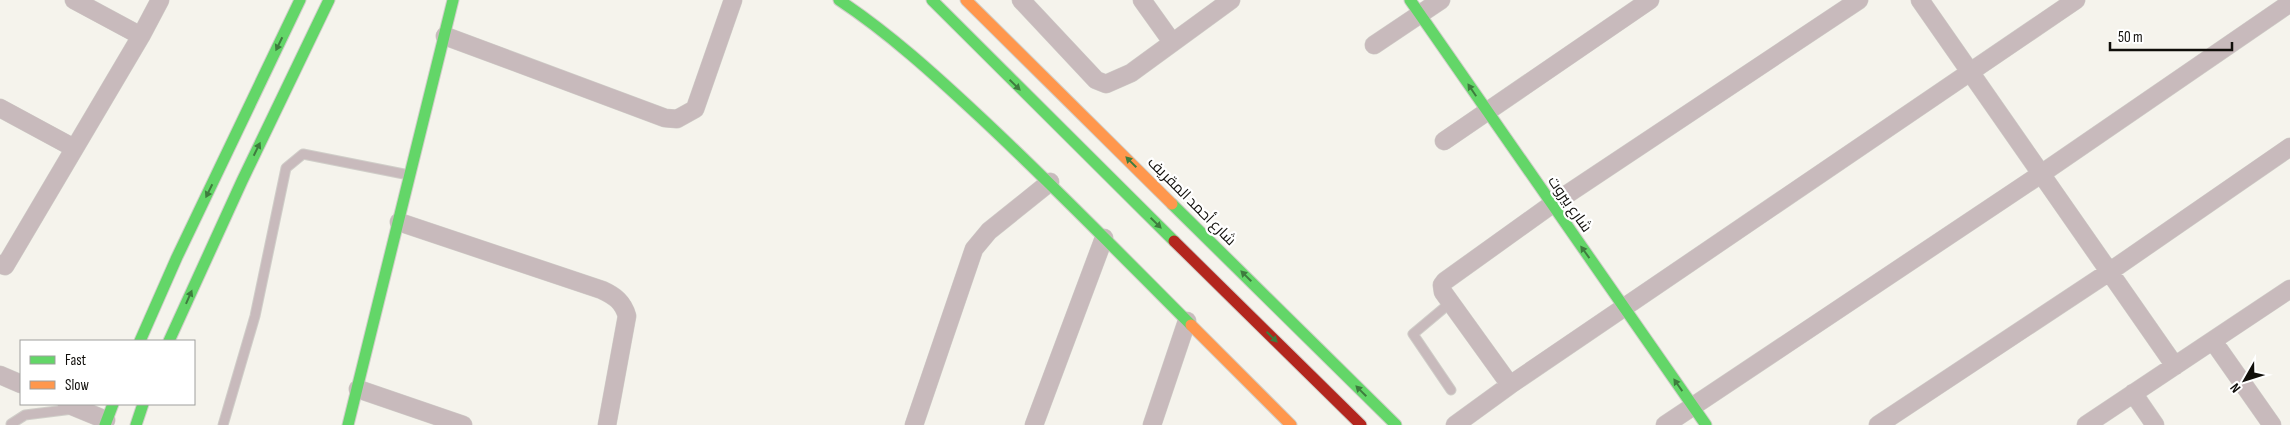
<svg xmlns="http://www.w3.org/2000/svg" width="2290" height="425" font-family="'Sofia Sans Condensed',Cairo,sans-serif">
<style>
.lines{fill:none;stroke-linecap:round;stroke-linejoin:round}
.lane-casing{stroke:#d0cec9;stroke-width:11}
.street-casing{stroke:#d0cec9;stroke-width:19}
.fast-casing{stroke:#d0cec9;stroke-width:13}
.slow-casing{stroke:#d0cec9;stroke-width:13}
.jam-casing{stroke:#d0cec9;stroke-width:13}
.lane{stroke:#c8babc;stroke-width:9}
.street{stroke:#c8babc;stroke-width:18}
.fast{stroke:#63d668;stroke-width:11}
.slow{stroke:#ff974d;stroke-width:11}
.jam{stroke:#b3261e;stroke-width:11}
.oneway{fill:#3e7c3e}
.labels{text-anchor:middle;stroke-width:4.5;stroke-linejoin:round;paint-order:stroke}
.street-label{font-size:15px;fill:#100e0a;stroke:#fff}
</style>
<rect width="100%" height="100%" fill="#f5f3ec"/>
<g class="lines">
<!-- lane casing -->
<g class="lane-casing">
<path id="lane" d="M1450 303 1413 334 1451 390
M11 424 25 415 73 409
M223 425 255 316 286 168 303 154 409 175"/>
</g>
<!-- street casing -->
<g class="street-casing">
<path id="street" d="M74 0 141 36
M1021 0 1096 80 1106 84 1131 73 1231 0
M1142 0 1172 42
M1920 0 2175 366
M445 36 665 118 677 119 695 109 733 0
M1374 45 1441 0
M0 108 74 148
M1444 141 1650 0
M399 222 602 290C615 296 623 302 627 316L607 425
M0 264 5 266 141 36 160 0
M2213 341 2272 425
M0 375 21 384
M1510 385 1443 292 1442 285 1445 281 1551 205 1859 0
M358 389 463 425
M2133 393 2155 425
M67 404 106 420
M914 425 974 249 989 231 1050 182
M1034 425 1104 238
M1152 425 1187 321
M1455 425 1510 385 2076 0
M1665 425 2041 174 2290 3
M1878 425 2109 272 2290 147
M2086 425 2290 289"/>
</g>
<!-- fast casing -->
<g class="fast-casing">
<path id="fast" d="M839 0C889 33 935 75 979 116 1052 184 1121 255 1191 325
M932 0 1174 241
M1410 0 1706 425
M1172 204 1396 425
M140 341 177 257 300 0
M169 341 242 181 329 0
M105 425 113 404
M136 425 143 404
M348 425 453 0"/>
</g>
<!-- slow casing -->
<g class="slow-casing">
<path id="slow" d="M966 0 1172 204
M1191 325 1291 425"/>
</g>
<!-- jam casing -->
<g class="jam-casing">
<path id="jam" d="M1174 241 1361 425"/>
</g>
<!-- lane -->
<use href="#lane" class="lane"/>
<!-- street -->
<use href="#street" class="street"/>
<!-- fast -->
<use href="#fast" class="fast"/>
<!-- slow -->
<use href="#slow" class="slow"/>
<!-- jam -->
<use href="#jam" class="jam"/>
</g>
<!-- one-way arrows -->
<defs><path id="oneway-solid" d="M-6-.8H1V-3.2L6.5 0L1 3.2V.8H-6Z" transform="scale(1.25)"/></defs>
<g class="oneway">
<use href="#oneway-solid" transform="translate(279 44) rotate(116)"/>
<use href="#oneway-solid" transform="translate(1015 85) rotate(44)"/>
<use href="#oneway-solid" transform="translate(1472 90) rotate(-124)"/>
<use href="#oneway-solid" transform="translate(257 149) rotate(-64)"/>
<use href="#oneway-solid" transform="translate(1131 162) rotate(-135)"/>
<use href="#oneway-solid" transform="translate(209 191) rotate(116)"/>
<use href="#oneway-solid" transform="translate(1156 223) rotate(44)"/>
<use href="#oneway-solid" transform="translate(1585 252) rotate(-126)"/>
<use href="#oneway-solid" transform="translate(1246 276) rotate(-135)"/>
<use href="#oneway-solid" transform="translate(189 297) rotate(-66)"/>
<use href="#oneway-solid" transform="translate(1272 337) rotate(44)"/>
<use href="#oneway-solid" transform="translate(1678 385) rotate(-125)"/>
<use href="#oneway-solid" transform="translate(1361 391) rotate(-135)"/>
</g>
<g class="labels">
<!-- street labels -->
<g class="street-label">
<text transform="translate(1192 201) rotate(45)" y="5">شارع أحمد المقريف</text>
<text transform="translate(1570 204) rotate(55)" y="5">شارع بيروت</text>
</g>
</g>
<!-- legend -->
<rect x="20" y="340" width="175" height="65" fill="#ffffff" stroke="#9f9f9d"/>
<rect x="30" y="356" width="25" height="8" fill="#63d668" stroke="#9f9f9d"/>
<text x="65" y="365" font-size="15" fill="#100e0a">Fast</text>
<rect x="30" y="381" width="25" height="8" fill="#ff974d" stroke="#9f9f9d"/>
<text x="65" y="390" font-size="15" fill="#100e0a">Slow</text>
<!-- north arrow -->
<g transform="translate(2245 380) rotate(231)" stroke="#ffffff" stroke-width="4" paint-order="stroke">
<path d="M0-4L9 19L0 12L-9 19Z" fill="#100e0a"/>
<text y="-8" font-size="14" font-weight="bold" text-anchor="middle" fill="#100e0a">N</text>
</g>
<!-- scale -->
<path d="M2110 42v8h122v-8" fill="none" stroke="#100e0a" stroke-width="2.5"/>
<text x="2118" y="42" font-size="15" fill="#100e0a" stroke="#ffffff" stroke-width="4" paint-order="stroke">50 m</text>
</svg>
